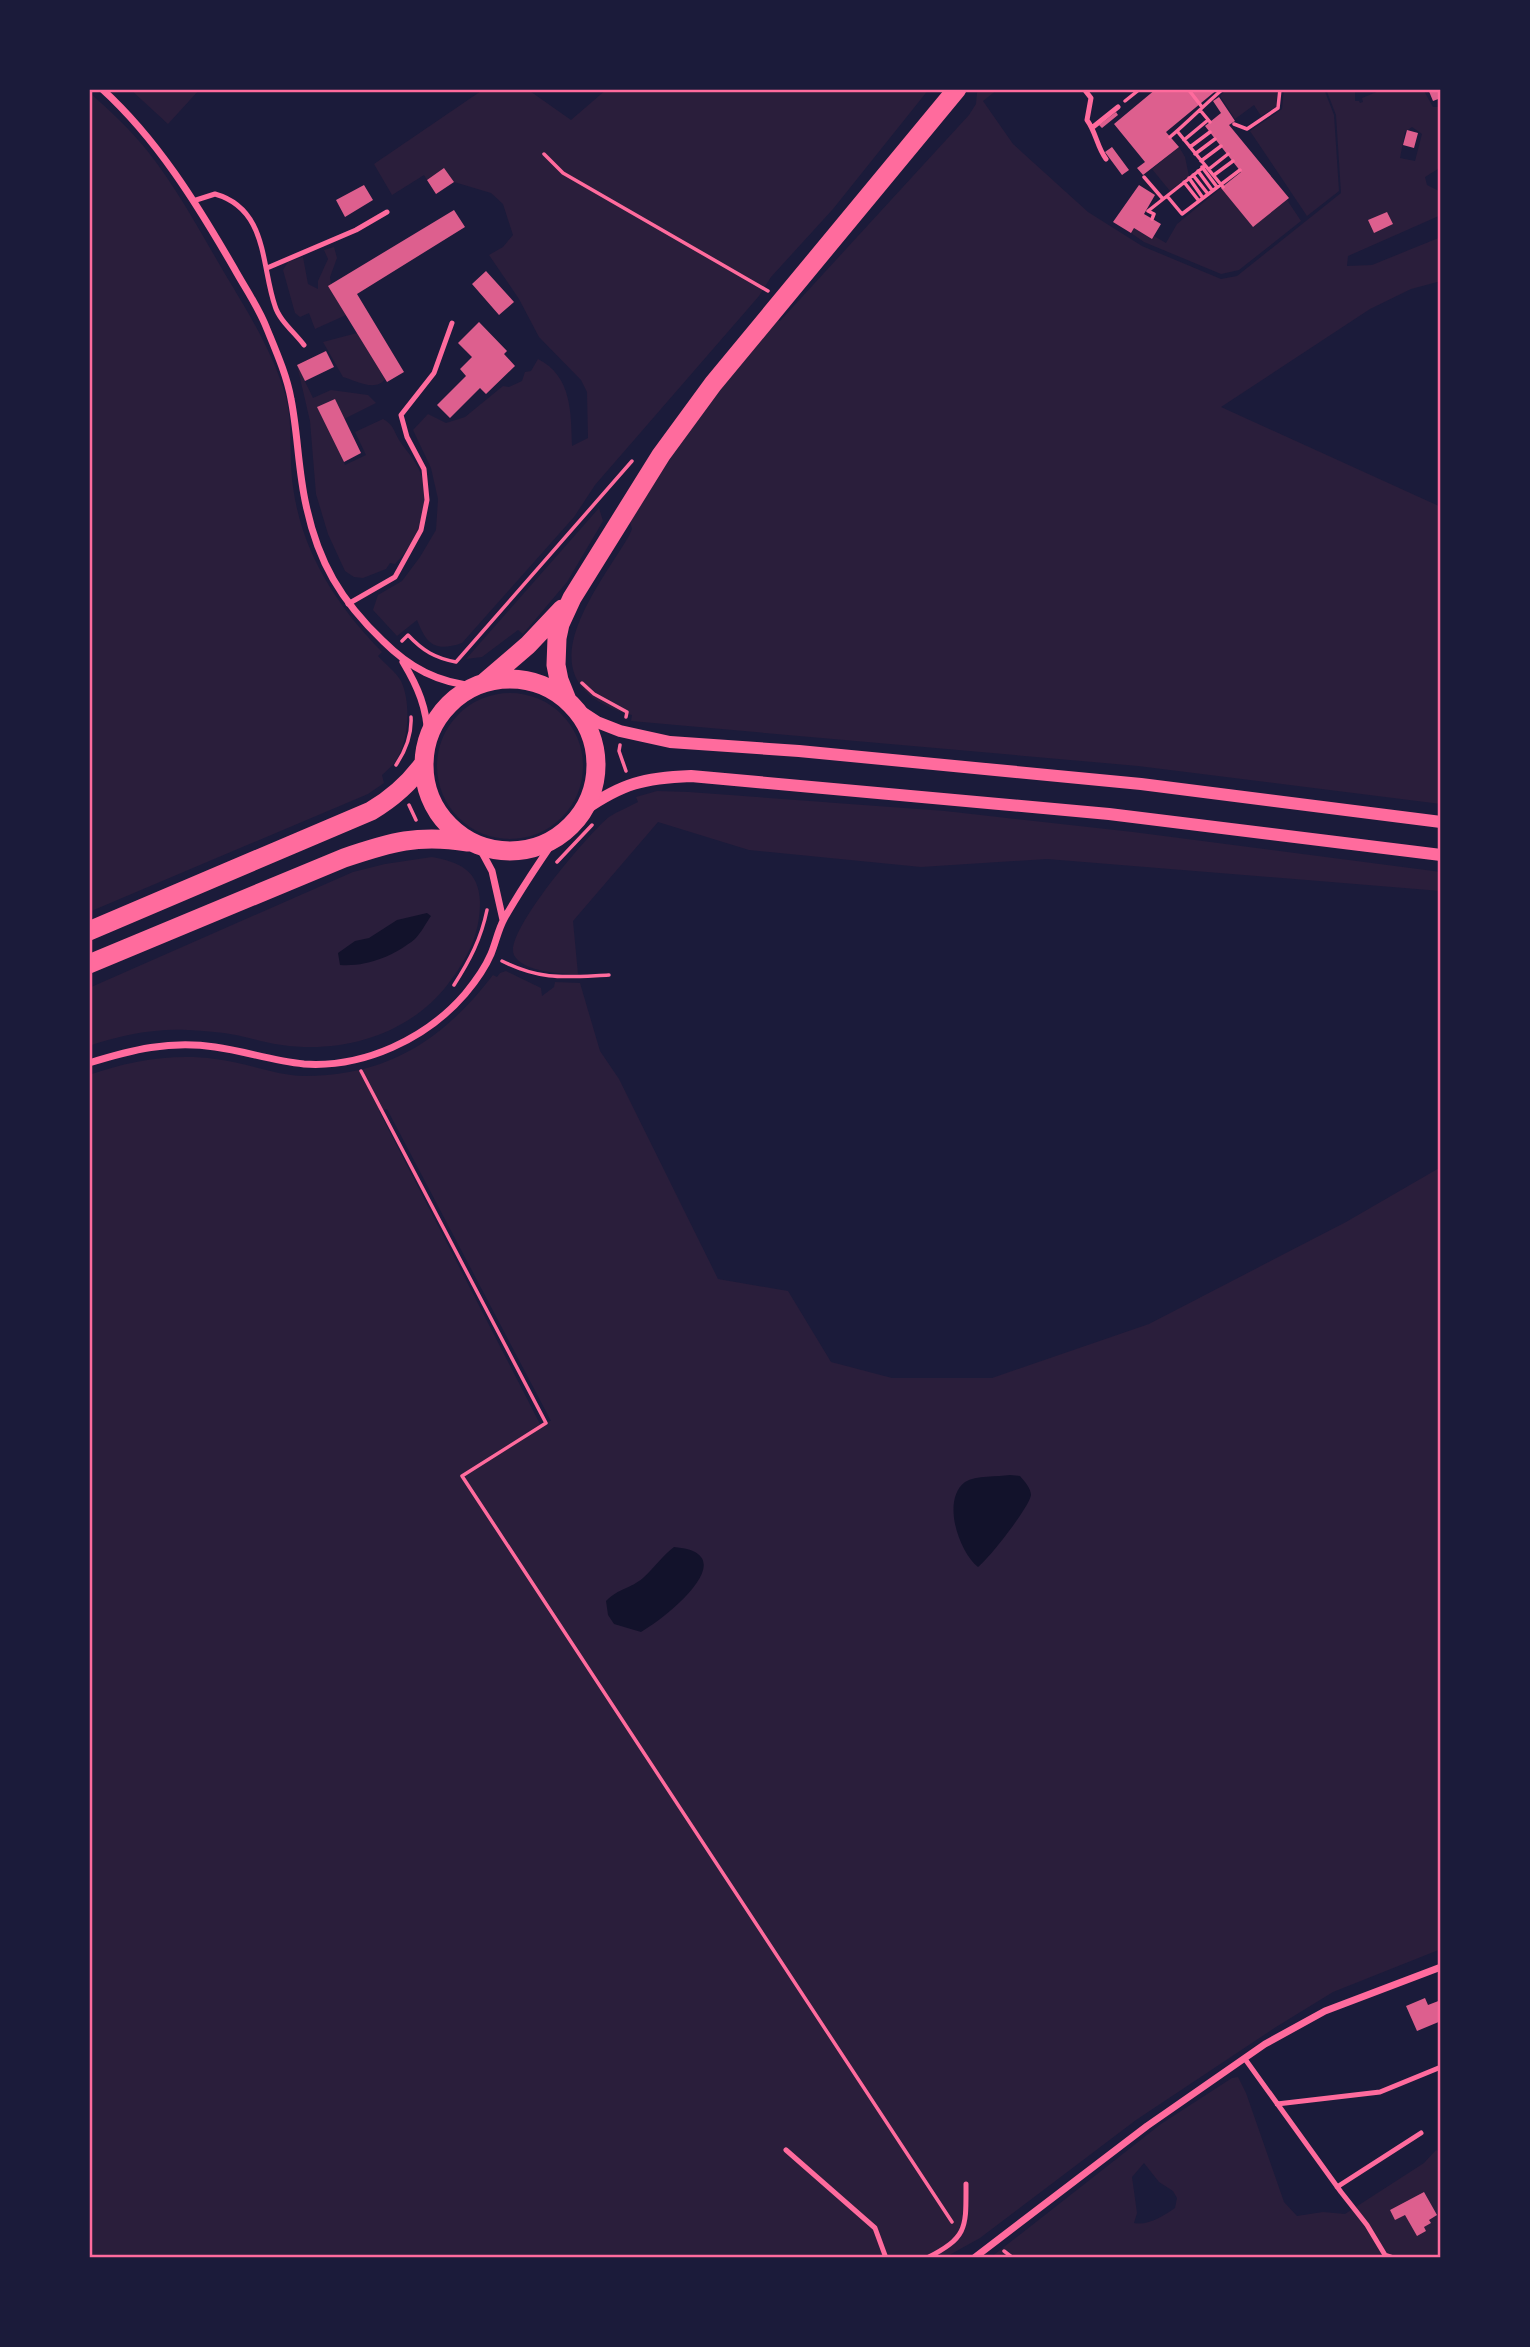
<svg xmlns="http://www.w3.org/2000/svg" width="1530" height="2347" font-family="Rubik,sans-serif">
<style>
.green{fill:#2a1e3b;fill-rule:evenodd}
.water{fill:#12122b}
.building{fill:#dd5f8e}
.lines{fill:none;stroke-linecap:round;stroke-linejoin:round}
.path{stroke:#ff6b9d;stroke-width:3.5}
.service{stroke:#ff6b9d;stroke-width:5}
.minor{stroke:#ff6b9d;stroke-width:7}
.tertiary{stroke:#ff6b9d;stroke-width:12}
.trunk{stroke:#ff6b9d;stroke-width:19}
.neatline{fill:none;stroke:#ff6b9d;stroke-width:2.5}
</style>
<rect width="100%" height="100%" fill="#1b1b3a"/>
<!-- green -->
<path class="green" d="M130 89H200L168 124Z
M484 89H527L571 120 607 89H929L833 209 771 277 759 296 595 485 574 517 462 643C435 652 427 645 417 620L397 636 373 610 378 595 402 581 420 557 436 530 438 499 431 468 413 430 428 414 446 423 465 417 503 386 509 387 522 381 525 372 531 371 538 359C572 376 571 413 572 446L588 438 587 392 581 380 539 337 519 299 489 255 503 247 513 235 503 204 491 193 454 182 444 169 427 180 424 175 392 195 374 164Z
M980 89H998L983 101 1013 144 1088 212 1142 246 1221 279 1237 276 1341 193 1336 115 1326 89H1355V101H1359L1360 103 1363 102 1362 98 1384 89H1423L1433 107H1438L1441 114V167L1425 177 1427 185 1441 192V215L1348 256 1347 266 1372 265 1441 237V281L1411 289 1370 309 1221 407 1441 507V804L1138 766 631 721 632 715C519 684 592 597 629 536L632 529 630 521 696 419 775 318 780 321 969 115 976 104 977 93ZM1412 127 1422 134 1415 161 1400 158 1405 132Z
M1227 89H1278L1276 107 1261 116 1254 105 1235 119 1220 96Z
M1284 89H1324L1334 115 1339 191 1307 216 1250 131 1282 109Z
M89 92C110 111 131 130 149 153 178 190 201 233 225 274 249 314 273 352 286 397 293 424 289 459 293 487 302 553 337 606 382 652L378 656C385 664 396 672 401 681 411 702 409 738 397 759 394 765 387 770 382 775L384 783 368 794 89 912Z
M1179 147 1185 157 1189 176 1170 191 1152 169Z
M1221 188 1253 226 1287 200 1301 221 1239 270 1221 274 1144 242 1131 233 1134 228 1152 239 1154 236 1166 243 1177 224Z
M334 247 337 258 330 277 331 285 346 315 315 329 309 313 300 317 295 313 283 270 288 262 303 257 308 284 318 289V281L328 259 324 250Z
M357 333 385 379C376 392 356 381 343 377L323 342Z
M297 365 313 398 331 390 368 395 376 403 344 419 318 407 345 465 366 455 355 432 383 419C393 424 394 431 399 440 407 452 418 463 422 477 430 508 417 542 395 564L390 563 386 569 363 578 354 577 345 571 328 534 316 494 310 421Z
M599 508 603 521 567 582 523 634 518 630 482 657 466 659Z
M437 766a73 73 0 1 1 146 0a73 73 0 1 1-146 0Z
M657 791 689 792 945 811 1133 832 1441 872V891L1047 859 921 867 749 850 658 822 573 921 578 974C561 974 523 972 514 955 503 933 590 832 609 817 618 811 629 807 638 802L636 797Z
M432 857C459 862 479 870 480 902 480 935 467 959 448 984 410 1034 343 1054 282 1045 266 1043 251 1038 236 1035 220 1032 204 1031 188 1030 156 1028 119 1035 89 1046V988L353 872 385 864Z
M506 971 541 988 542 996 554 987 555 982 580 983 600 1051 619 1079 718 1279 788 1291 831 1362 892 1378H992L1149 1324 1346 1222 1441 1167V1949L1333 1992 1276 2027 1136 2120 980 2238 944 2258H89V1075C128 1061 174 1053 215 1059 245 1062 273 1075 304 1076 388 1076 443 1040 493 975L497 977 500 973ZM387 1109 551 1421H550L540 1424 379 1111Z
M1238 2077 1246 2093 1284 2202 1297 2216 1323 2212 1345 2214 1424 2163 1436 2150 1441 2152V2258H990L1161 2124 1232 2078ZM1144 2163 1159 2182 1173 2191 1177 2198 1175 2208C1163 2216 1148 2226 1134 2223L1137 2213 1132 2177Z"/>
<!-- water -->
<path class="water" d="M427 913 431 916C426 923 421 933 415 939 394 956 367 967 340 965L338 953 355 941 369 938 397 920Z
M1010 1475 1020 1476C1024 1481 1031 1488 1031 1495 1030 1506 989 1559 978 1567 959 1552 941 1500 965 1482 976 1475 997 1477 1010 1475Z
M674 1547C747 1553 666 1618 641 1632L614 1624 608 1615 606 1601C619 1588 630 1589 643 1578 654 1568 662 1556 674 1547Z"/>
<!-- building -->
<path class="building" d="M1156 89H1218L1166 132 1179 147 1143 175 1137 168 1145 162 1114 124Z
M1428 89H1441V98L1433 101Z
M1219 97 1235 121 1229 125 1289 198 1253 227 1221 188 1241 172 1205 126 1221 113 1213 101Z
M1116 112 1118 115 1102 128 1099 125Z
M1407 130 1418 133 1414 148 1403 145Z
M1112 147 1129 170 1122 175 1105 152Z
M444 168 454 182 436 194 427 180Z
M364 185 373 200 345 217 336 200Z
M1139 185 1155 195 1144 214 1161 224 1152 239 1134 228 1131 233 1113 222Z
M454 210 465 227 357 294 404 372 387 382 328 286Z
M1387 212 1393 224 1374 233 1368 220Z
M486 271 514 302 499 315 472 284Z
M479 322 507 351 504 354 515 366 486 394 480 388 450 418 437 405 466 376 460 369 472 357 458 343Z
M326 351 334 367 305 381 297 365Z
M335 399 361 453 344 462 317 407Z
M1425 1998 1428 2005 1441 2000V2021L1417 2031 1406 2006Z
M1424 2192 1437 2215 1429 2220 1431 2223 1424 2227 1426 2231 1417 2236 1405 2215 1395 2220 1390 2210Z"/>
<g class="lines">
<!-- path -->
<path class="path" d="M1188 89 1202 107
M1125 101 1140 89
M1200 110 1210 122
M1234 124 1247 129 1278 108 1280 89
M1177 131 1223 187
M1170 137C1189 121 1204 105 1223 89
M1184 140 1208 120
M1190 147 1210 132
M544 154 563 173 768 291
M1195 154 1215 139
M1201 161 1221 146
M1202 167 1217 187
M1209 169 1228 154
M1198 171 1212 190
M1193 175 1208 194
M1214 175 1233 161
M1144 177 1163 199
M1189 178 1203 198
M1184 182 1199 201
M1167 196 1182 214 1240 170
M1152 219 1154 214 1148 211 1205 166
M402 641 408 635C423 651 435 658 456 662L632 461
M582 683 594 694 627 712 626 717
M620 745 619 751 626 771
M396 765C406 750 412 734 411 717
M409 805 416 820
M557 862 592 825
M502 961C542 981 566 977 609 975
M454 985C470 960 481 939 487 910
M361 1071 546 1423 462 1476 952 2222
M1004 2251 1013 2258"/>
<!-- service -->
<path class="service" d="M1084 89 1091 98 1087 120C1096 132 1097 147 1106 159
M1093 127 1118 107
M193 201 215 194C268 209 261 266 275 306 279 320 295 333 304 345
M267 268 356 230 387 212
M348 604 395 577 421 530 427 500 424 469 407 437 401 415 434 373 452 323
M1245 2059 1341 2192 1367 2225 1385 2255 1394 2258
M1277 2104 1380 2092 1441 2067
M786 2150 875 2228 886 2258
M1337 2187 1421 2133
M927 2258C968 2237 966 2228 966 2184"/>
<!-- minor -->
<path class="minor" d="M102 89C157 139 197 204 234 268 245 288 259 308 267 329 276 351 287 376 291 399 298 434 298 470 306 505 318 562 341 601 383 641 410 668 438 683 476 686
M403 662C418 687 427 708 428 738
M478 845 492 871 503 920
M89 1063C131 1050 170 1040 215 1047 245 1051 272 1061 304 1064 364 1068 426 1039 465 994 475 982 485 968 491 954 496 942 498 930 504 919 520 891 538 864 556 838
M974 2258 1147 2126 1265 2044 1325 2011 1441 1967"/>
<!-- tertiary -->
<path class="tertiary" d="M574 707 597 722 620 731 670 742 799 751 1141 784 1441 822
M584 810C623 783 644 778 691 776L1109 814 1441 855"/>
<!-- trunk -->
<path class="trunk" d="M424 765a86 86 0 1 1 172 0a86 86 0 1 1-172 0Z
M485 682 528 645 562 609
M567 700 559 680 556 665 557 638 560 624 572 598 661 455 713 384 957 89
M89 931 371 811C393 798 409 784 424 763
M89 964 344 858C391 842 418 834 468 842"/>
</g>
<!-- border -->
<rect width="1530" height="2347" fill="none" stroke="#1b1b3a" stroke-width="182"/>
<rect x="91" y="91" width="1348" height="2165" class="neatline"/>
</svg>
